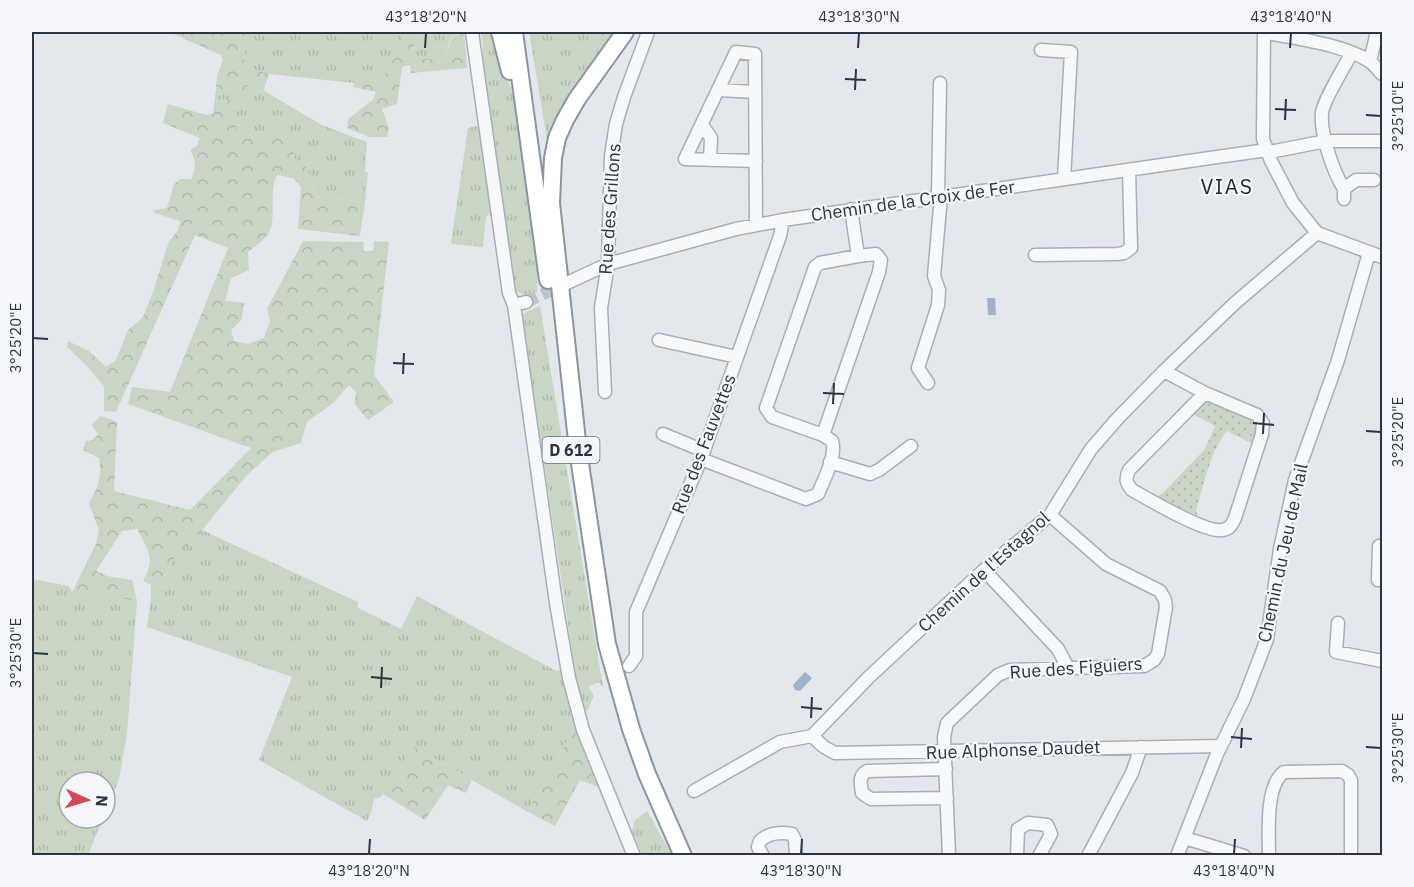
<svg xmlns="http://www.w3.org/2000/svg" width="1414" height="887" font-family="'IBM Plex Sans',sans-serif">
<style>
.grass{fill:url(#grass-tufts)}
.forest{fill:url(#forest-crowns)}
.park{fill:url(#park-dots)}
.water{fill:#9fb4cc}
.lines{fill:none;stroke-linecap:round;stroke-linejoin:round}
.minor-tunnel{stroke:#bfc3cb;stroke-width:12;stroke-dasharray:12 6;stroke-linecap:butt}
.minor-casing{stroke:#a9aeb7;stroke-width:15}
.highway-casing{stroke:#8b94a3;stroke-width:20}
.minor{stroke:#f7f8fa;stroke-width:12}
.highway{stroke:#fff;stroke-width:16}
.ticks{fill:none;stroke:#2b3445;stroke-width:2}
.labels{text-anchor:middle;stroke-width:4.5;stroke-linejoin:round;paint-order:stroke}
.shield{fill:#f4f6f9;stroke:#676e7b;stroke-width:1.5}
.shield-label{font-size:16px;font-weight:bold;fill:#2b3445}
.street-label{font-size:18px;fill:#2b3445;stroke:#f4f6f9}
.quarter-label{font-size:21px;letter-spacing:1.5px;fill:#1d2536;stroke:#f4f6f9}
.neatline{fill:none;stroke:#2b3445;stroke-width:2}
.ticks-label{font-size:15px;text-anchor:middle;fill:#2b3445}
</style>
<defs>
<pattern id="grass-tufts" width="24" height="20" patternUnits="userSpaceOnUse" patternTransform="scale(1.5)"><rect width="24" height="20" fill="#c9d6c5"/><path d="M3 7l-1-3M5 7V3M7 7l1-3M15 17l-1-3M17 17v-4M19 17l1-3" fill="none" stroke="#adb8ab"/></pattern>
<pattern id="forest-crowns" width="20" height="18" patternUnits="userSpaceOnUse" patternTransform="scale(1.5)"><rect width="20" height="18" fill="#c9d6c5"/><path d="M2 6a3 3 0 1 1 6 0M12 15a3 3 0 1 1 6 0" fill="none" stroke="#adb8ab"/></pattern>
<pattern id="park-dots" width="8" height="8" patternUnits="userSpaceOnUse" patternTransform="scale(1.5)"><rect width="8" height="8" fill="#c9d6c5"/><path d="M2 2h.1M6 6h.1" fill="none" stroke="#adb8ab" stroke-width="1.8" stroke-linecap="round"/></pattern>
</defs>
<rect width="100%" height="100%" fill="#e4e7ec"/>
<!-- grass -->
<path class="grass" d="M251 32H405L381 83 356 76 354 83 269 74 244 66 245 47Z
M419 32H461L451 37 443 61 416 57 412 50Z
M481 32H492L512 91 522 145 537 269V292L525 296 515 290 482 63 483 45Z
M529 32H595L602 52 547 174 546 134Z
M249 82 322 125 367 142 365 172H368L365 202 314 197 313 180 296 163 293 148 236 129 213 113 216 89 244 90Z
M478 126 494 214 486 216 483 247 451 244 468 128Z
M540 306 603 687 598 682 589 687 594 696 587 711 580 706 522 314Z
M202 530 358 602V608L401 629 417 596 556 671 562 670 575 726 528 812 414 747 381 797 374 799 371 813 367 821 259 760 292 677 147 627 151 598 178 553Z
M32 579 68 586 72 592 137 601 127 734 119 779 105 813V782H69V818H103L88 855H32Z
M647 811 672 855H642L632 830 635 820Z"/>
<!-- forest -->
<path class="forest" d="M172 32H252L245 47 244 66 269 74 263 92 249 83 244 90 216 89 217 75 223 61 221 55 171 33Z
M405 32H419L412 50 416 57 443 61 452 37 464 32 467 68 411 73 410 65 402 67 397 104 382 109 389 128 387 137H369L347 128 348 119 373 100 376 92 353 87 356 76 381 83Z
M595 32H618L602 52Z
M220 99 234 100 236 129 279 133 293 148 296 163 307 168 313 180 314 197 365 202 360 236 298 229 301 187 293 178 277 175C268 193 277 218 269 232 264 241 255 246 248 252L249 270 231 278 225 301 244 303 242 319 231 330 234 341 248 344 264 338 270 321 267 309 303 241 364 242 363 251H373L374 241 389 242 374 375 394 402 368 420 355 404 356 392 349 385 333 403 307 422 301 443 273 452 247 475 199 534 178 553 151 598V585L143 581C156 558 148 550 137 529L122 531 96 571 107 576 132 580 137 601 72 592 96 544 99 530 89 504C97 489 103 475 99 458L83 450 86 441 93 440 98 434 92 425 100 416 117 422 114 491 190 510 251 448 128 404 132 387 170 392 228 248 195 235 116 412 104 411V386L86 365 67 347 68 341 89 351 106 367 116 360 128 330 143 317 153 292 169 241 178 231 180 221 155 213 153 210 167 208 174 184 180 179H191C196 168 197 161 190 150L197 146 200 138 163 123 168 104 206 115 213 113Z
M575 726 600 788 580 780 555 826 528 812Z
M414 747 472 780 466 793 448 785 425 820 383 794Z"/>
<!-- park -->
<path class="park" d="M1208 401 1251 420 1258 429 1253 444 1227 431C1210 452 1204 484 1196 510L1198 516 1157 497 1164 492 1205 449 1215 426 1191 413 1203 402Z"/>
<!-- water -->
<path class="water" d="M987 298H995L996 315H988Z
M805 672 812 678 800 691 795 690 793 685Z"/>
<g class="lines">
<!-- minor-tunnel -->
<path class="minor-tunnel" d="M526 302 565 284"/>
<!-- minor casing -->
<g class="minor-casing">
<path id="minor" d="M472 32 509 293 514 305 526 302
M1264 32 1263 139 1271 161 1293 203 1317 233 1382 257
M1264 32C1295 39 1343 44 1369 61 1374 64 1378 70 1382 74
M1041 50 1071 52 1064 179
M1370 61 1377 32
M719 90 755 92
M702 125 711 138 710 160
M1344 189C1333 171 1320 134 1322 113 1323 101 1345 66 1351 54
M938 196 940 83
M1344 199V189L1356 180H1374
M756 225C756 168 755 111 755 54L736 52 685 159 756 161
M1035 255 1117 254 1124 253 1131 248 1129 171
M567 283 608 264 736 229 783 220 1210 158 1260 151H1275L1326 141H1382
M514 305 556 603 569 678 583 730 634 856
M659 340 737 357
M1164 371 1205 393 1257 415 1263 423 1262 434 1235 518C1232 524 1230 529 1222 530 1205 533 1150 500 1132 490 1126 483 1125 479 1129 470L1205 393
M928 383 918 368 938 305 939 290 934 276 941 196
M605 392 601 308 608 264 611 156 616 124 624 97 648 32
M663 434 704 451
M823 435 772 417 766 408 815 267 820 263 858 256
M701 459 806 499 818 494C824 479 837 456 832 441L823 435 879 272 881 260 876 254 858 256 851 209
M830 462 870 474 879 470 911 446
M1382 547 1379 546 1378 580H1382
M984 570 1058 649 1068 668
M1338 623 1336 652 1382 661
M629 666 636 656V612L701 459 780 236 783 220
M812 736 824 747 835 753 1220 746
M946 769 867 771C858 776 861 784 862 793L871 799 947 798
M694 791 780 742 812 736 869 677 984 570 1050 515 1091 449 1118 418 1164 371 1235 303 1317 233
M1185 838 1244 856
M763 856 758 847 760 841C768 833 781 832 792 834L795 840 796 856
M949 856 944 737 947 723 998 675 1010 670 1144 666 1154 660 1158 654 1166 607 1165 600 1160 591 1106 564 1050 515
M1017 856 1018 829 1028 823 1047 825 1051 834 1039 856
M1088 856 1132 773 1141 747
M1177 856 1217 754 1244 699 1267 639 1280 549 1295 480 1338 360 1369 253
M1269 856C1269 833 1265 786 1284 772L1342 771 1348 775 1351 780V856"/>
</g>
<!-- highway casing -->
<g class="highway-casing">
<path id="highway" d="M500 32 510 71
M514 32 548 280
M625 32 577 99 565 120 557 138 553 158 551 203 578 450 607 644 631 729 647 774 683 856"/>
</g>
<!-- minor -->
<use href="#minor" class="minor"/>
<!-- highway -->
<use href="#highway" class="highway"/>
</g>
<!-- ticks -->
<path class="ticks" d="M425 48 426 33M858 48 859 33M1290 48 1291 33M845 79 866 80M855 90 856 69M1275 109 1296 110M1366 115 1381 116M1285 120 1286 99M33 338 48 339M393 363 414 364M403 374 404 353M823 393 844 394M833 404 834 383M1253 423 1274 425M1366 431 1381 432M1263 434 1264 413M33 653 48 654M371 677 392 679M381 688 382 667M801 707 822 709M811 718 812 697M1231 737 1252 739M1366 747 1381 748M1241 748 1242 728M369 854 370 839M801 854 802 839M1234 854 1235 839"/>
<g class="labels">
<!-- shield labels -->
<rect class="shield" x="542.5" y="437" width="57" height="26" rx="4.5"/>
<g class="shield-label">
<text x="571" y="456">D 612</text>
</g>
<!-- street labels -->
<g class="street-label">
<text transform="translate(913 201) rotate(-8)" y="6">Chemin de la Croix de Fer</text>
<text transform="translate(610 209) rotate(-86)" y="6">Rue des Grillons</text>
<text transform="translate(704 444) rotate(-69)" y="6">Rue des Fauvettes</text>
<text transform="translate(1283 553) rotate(-78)" y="6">Chemin du Jeu de Mail</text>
<text transform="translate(984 572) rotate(-42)" y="6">Chemin de l'Estagnol</text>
<text transform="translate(1076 668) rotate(-4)" y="6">Rue des Figuiers</text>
<text transform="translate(1013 750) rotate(-2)" y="6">Rue Alphonse Daudet</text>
</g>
<!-- quarter labels -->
<g class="quarter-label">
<text x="1227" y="194">VIAS</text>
</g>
</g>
<!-- border -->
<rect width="1414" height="887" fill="none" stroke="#f4f6f9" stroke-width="66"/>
<!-- north arrow -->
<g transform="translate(87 800) rotate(94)"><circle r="28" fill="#f4f6f9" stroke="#a4a8b1" stroke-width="1.5"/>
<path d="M0-4.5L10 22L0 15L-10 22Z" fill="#d1495b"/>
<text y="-9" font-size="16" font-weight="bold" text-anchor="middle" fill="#2b3445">N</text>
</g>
<rect x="33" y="33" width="1348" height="821" class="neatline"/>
<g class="ticks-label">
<text x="426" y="22">43°18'20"N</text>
<text x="859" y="22">43°18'30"N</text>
<text x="1291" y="22">43°18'40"N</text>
<text transform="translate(1398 116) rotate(-90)" y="5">3°25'10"E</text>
<text transform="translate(16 338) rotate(-90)" y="5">3°25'20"E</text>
<text transform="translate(1398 432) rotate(-90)" y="5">3°25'20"E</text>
<text transform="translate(16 653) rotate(-90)" y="5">3°25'30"E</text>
<text transform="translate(1398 748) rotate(-90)" y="5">3°25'30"E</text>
<text x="369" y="876">43°18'20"N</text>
<text x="801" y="876">43°18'30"N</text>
<text x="1234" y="876">43°18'40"N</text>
</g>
</svg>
